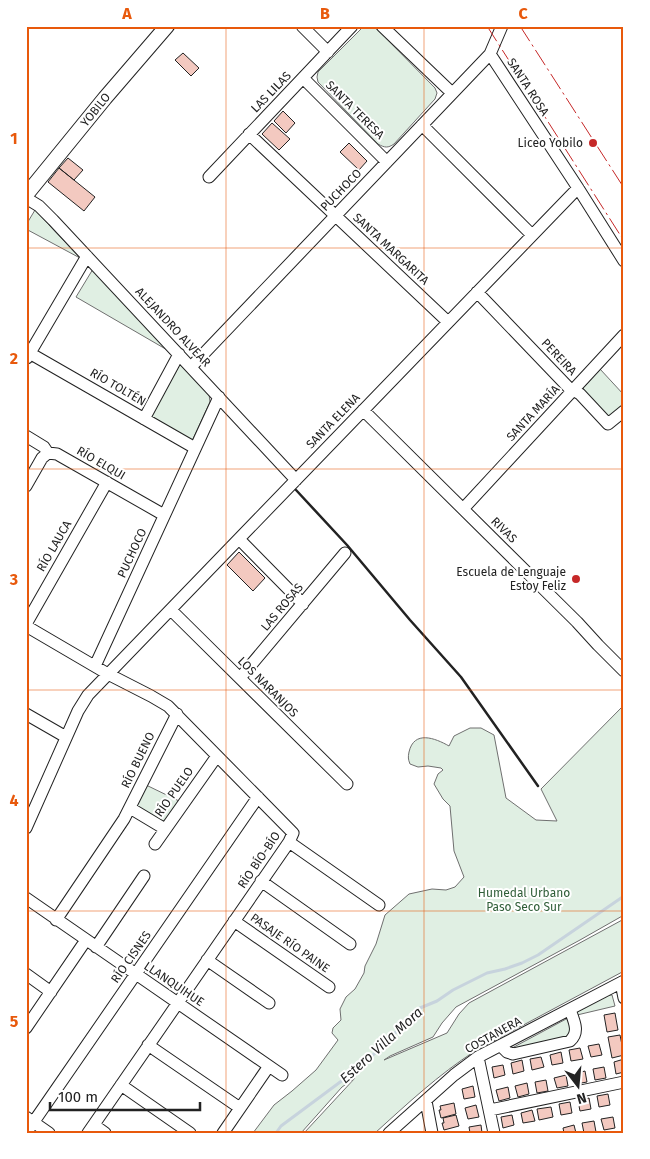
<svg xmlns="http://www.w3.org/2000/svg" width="650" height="1159" font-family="'Fira Sans',sans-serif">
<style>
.green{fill:#e0efe3;stroke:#6f6f6f}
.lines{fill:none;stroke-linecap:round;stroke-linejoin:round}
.stream{stroke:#c7d3dd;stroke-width:3}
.building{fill:#f3c9c0;stroke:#222}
.minor-casing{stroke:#222;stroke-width:13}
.major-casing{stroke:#222;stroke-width:16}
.minor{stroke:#fff;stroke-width:11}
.major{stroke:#fff;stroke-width:14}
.wall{stroke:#222;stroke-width:2.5}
.power{stroke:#c62828;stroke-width:1;stroke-dasharray:18 4 2.5 4;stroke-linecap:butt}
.grid{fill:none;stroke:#e8590c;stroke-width:1;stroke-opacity:0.55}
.poi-dot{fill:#c62828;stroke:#fff;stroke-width:2}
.labels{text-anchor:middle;stroke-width:4;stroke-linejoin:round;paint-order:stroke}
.street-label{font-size:12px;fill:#222;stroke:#fff}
.poi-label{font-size:12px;fill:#222;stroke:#fff;text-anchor:end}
.park-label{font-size:12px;fill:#2f5e38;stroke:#fff}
.water-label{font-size:14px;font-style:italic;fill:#222;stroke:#fff}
.neatline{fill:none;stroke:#e8590c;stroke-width:2}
.grid-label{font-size:16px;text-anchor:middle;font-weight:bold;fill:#e8590c}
</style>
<rect width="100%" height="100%" fill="#fff"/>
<!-- green -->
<path class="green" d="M364 26H374L376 28 435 88 437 93 435 99 394 144C388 148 385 148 378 144L318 82 317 77 318 72Z
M35 210 80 258 26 229V225Z
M93 269 169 351 76 297Z
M180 364 209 394 210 402 192 441 151 416Z
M600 369 624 395V404L610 417 606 416 583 392V388Z
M624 705V915L580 940 456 1007 442 1023 433 1037 390 1056 384 1060 447 1033 459 1014 469 1003 624 919V971L475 1051C438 1075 407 1104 375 1133H304L355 1078 342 1087 301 1133H253L274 1105 292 1091 316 1070 338 1040 332 1033 333 1028 341 1020 340 1009 346 997 355 989 364 973 365 966 376 944 385 915 409 894 432 889 446 890 455 887 464 877 454 851 450 806 443 799 434 784 438 774 443 770 441 768 428 766 418 767 410 764C408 759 408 757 409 752 414 730 435 738 449 746L454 736 470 728H481L494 735 506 798 536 820 557 821 541 789Z
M144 784 179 801 166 824 135 806Z
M607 995H612L615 1006 577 1015 576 1012Z
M568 1018 573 1030 565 1040 513 1052 512 1048Z"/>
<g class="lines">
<!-- stream -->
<path class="stream" d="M276 1133 281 1126 355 1071 368 1060 420 1008 437 1001 453 990 487 973 505 969 522 963 538 955 624 896"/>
</g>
<!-- building -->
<path class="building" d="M183 53 199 68 191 76 175 60Z
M283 111 295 123 286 133 274 121Z
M272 123 290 139 279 150 262 134Z
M349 143 367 161 359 170 340 152Z
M68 158 83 170 74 180 59 168Z
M59 168 95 197 84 211 48 182Z
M239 552 265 578 253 591 227 565Z
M615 1013 618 1030 607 1032 604 1015Z
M620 1035 624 1055 612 1058 608 1037Z
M599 1044 602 1055 591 1057 588 1046Z
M580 1048 583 1059 571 1061 569 1050Z
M561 1052 563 1063 552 1065 550 1055Z
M541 1057 544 1067 532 1070 530 1059Z
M624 1059V1072L616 1074 614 1062Z
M522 1060 524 1071 513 1074 511 1063Z
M503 1065 505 1075 494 1078 492 1067Z
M604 1067 606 1078 595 1080 593 1069Z
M585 1071 587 1082 576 1084 574 1074Z
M566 1075 568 1086 557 1088 554 1078Z
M546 1080 548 1091 537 1093 535 1082Z
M527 1083 529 1094 518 1097 515 1086Z
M473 1086 475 1097 464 1099 462 1089Z
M508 1087 510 1098 499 1101 496 1090Z
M608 1094 610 1105 599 1107 597 1096Z
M589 1098 591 1109 580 1111 578 1101Z
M570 1102 572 1113 561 1115 559 1104Z
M454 1103 456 1114 441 1118 439 1110H441L440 1106Z
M476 1105 479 1117 468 1119 465 1108Z
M551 1107 553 1117 539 1120 537 1109Z
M532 1110 535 1121 523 1123 521 1113Z
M456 1115 459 1126 444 1130 442 1123H444L443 1118Z
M512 1115 514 1125 503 1128 501 1117Z
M613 1117 615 1128 604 1130 601 1119Z
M594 1121 596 1132 584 1133 582 1123Z
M481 1125 482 1133H470L469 1127Z
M574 1125 576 1133H564L563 1128Z"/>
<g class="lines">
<!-- minor casing -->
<g class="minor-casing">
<path id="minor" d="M302 26 328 52
M382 26 452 93
M490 54 578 188 624 261
M303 78 387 162
M422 125 532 235
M249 134 448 322
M209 177 352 26
M26 198 39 206 53 220 296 480
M477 292 569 388 580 394 608 424 624 411
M26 351 195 448
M27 358 87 256
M191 367 490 54 502 26
M363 410 577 622 598 645 624 671
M144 419 179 354
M26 436 44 447 48 453
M48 453 57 454 164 515
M26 486 42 458 48 453
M463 509 624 335
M239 539 303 604
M171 610 347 784
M26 624 107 482
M26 626 108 674 151 696 168 706 293 833 289 842 88 1133
M95 666 219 397
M240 678 345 553
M26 714 66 737
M130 808 165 829
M26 828 78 711 88 695 578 188
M289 842 379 905
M155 844 217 756
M261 881 350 944
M26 898C111 957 197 1016 282 1075
M56 920 124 819 177 714
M234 921 329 987
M96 947 144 876
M207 960 269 1003
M26 974 51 992
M621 983 624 998
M26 1028 86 940
M148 1045 240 1108
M501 1046 507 1052 513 1054 570 1041C580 1032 574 1021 570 1010
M478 1057 494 1133
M121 1085 190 1133
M426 1101 432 1133
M490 1110 624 1082
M26 1117 49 1133
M94 1125 105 1133
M26 1133 258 797
M223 1133 269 1066
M389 1133 454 1075 478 1057 624 981"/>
</g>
<!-- major casing -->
<g class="major-casing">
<g id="major">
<path id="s1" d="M26 195 105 98 167 26"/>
</g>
</g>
<!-- minor -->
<use href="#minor" class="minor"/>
<!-- major -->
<use href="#major" class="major"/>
<!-- wall -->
<path class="wall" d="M296 490 347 545 410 620 461 677 538 786"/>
<!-- power -->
<path class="power" d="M487 26 624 241
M520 26 624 188"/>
</g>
<!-- grid -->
<path class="grid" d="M226 26V1133M424 26V1133M26 248H624M26 469H624M26 690H624M26 911H624"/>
<!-- markers -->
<g class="poi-dot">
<circle cx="593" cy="143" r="5"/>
<circle cx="576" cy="579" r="5"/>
</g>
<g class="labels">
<!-- street labels -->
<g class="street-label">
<text transform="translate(528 87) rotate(57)" y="4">SANTA ROSA</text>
<text transform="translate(271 92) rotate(-46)" y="4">LAS LILAS</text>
<text dy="4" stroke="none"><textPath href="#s1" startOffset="110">YOBILO</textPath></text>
<text transform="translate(355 110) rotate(45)" y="4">SANTA TERESA</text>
<text transform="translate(341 190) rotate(-46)" y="4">PUCHOCO</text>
<text transform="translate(391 249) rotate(43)" y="4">SANTA MARGARITA</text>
<text transform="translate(173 327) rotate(47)" y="4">ALEJANDRO ALVEAR</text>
<text transform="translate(559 357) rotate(47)" y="4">PEREIRA</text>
<text transform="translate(118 387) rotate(30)" y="4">RÍO TOLTÉN</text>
<text transform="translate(533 413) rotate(-47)" y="4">SANTA MARÍA</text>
<text transform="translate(333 421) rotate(-46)" y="4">SANTA ELENA</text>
<text transform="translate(101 463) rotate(30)" y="4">RÍO ELQUI</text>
<text transform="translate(504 530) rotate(45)" y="4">RIVAS</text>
<text transform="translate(54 546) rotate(-60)" y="4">RÍO LAUCA</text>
<text transform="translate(132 553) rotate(-65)" y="4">PUCHOCO</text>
<text transform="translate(282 607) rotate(-50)" y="4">LAS ROSAS</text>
<text transform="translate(268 687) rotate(45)" y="4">LOS NARANJOS</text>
<text transform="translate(138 760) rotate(-64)" y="4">RÍO BUENO</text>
<text transform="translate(174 792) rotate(-55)" y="4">RÍO PUELO</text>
<text transform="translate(259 860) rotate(-56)" y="4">RÍO BÍO-BÍO</text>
<text transform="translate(290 943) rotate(35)" y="4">PASAJE RÍO PAINE</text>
<text transform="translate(131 957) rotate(-55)" y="4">RÍO CISNES</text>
<text transform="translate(174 984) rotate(34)" y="4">LLANQUIHUE</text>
<text transform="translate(493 1035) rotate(-29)" y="4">COSTANERA</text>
</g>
<!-- poi labels -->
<g class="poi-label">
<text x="583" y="147">Liceo Yobilo</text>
<text x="566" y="576">Escuela de Lenguaje<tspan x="566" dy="14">Estoy Feliz</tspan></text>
</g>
<!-- park labels -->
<g class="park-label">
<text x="524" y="897">Humedal Urbano<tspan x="524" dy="14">Paso Seco Sur</tspan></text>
</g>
<!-- water labels -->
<g class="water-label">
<text transform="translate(381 1045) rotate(-42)" y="5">Estero Villa Mora</text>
</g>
</g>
<!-- border -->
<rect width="650" height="1159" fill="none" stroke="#ffffff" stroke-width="55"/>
<!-- north arrow -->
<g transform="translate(578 1086) rotate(164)" stroke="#ffffff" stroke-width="4" paint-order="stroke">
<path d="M0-4L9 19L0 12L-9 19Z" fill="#222222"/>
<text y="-8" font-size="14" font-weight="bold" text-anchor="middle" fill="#222222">N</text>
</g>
<!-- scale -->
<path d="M50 1102v8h150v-8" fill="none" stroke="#222222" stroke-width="2.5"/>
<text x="58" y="1102" font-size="15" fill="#222222" stroke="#ffffff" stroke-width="4" paint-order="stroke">100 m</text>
<rect x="28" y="28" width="594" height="1104" class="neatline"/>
<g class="grid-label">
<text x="127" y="19">A</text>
<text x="325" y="19">B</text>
<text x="523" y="19">C</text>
<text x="14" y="144">1</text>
<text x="14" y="364">2</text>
<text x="14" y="585">3</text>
<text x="14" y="806">4</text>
<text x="14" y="1027">5</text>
</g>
</svg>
